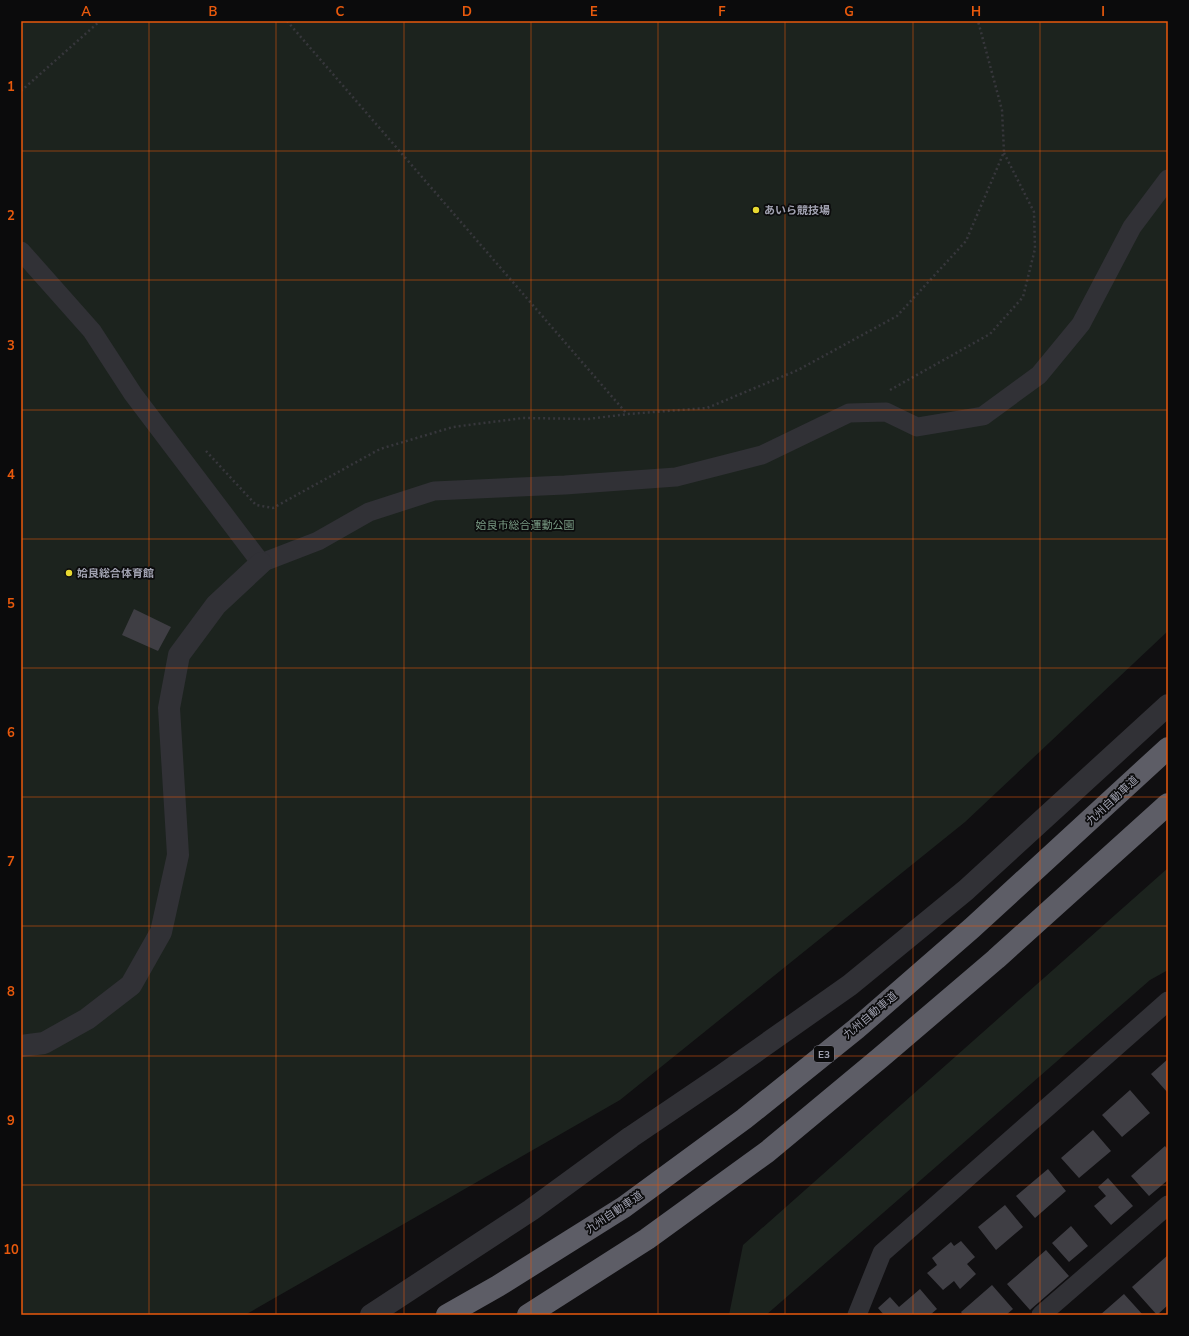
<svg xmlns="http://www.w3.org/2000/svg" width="1189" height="1336" font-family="'Nunito Sans','Noto Sans JP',sans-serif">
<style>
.green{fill:#1c231e}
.building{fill:#3f3e44}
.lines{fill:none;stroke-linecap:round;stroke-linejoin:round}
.path{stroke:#37373c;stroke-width:2.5;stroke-dasharray:2 3;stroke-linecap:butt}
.minor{stroke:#313136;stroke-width:19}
.tertiary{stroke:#313136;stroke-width:22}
.motorway{stroke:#5d5d66;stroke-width:22}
.grid{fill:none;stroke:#e8590c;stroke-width:1;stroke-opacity:0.55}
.poi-dot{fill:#e8d931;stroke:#0b0b0c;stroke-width:1.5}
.labels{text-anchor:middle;stroke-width:3.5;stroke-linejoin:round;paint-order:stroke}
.shield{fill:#0b0b0c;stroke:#747580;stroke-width:1}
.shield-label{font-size:10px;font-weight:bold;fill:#a1a2b1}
.poi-label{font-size:11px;font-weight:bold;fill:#a1a2b1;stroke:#0b0b0c;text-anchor:start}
.park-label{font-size:11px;fill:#799b84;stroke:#0b0b0c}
.street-label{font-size:11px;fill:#a1a2b1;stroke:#0b0b0c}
.neatline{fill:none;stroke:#e8590c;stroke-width:1.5}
.grid-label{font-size:13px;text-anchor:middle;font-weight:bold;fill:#e8590c}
</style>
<rect width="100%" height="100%" fill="#100f11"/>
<!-- green -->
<path class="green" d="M21 21H1168V631L965 822 620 1100 245 1315H21Z
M1168 868V970L1150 980 766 1315H729L743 1245Z"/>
<!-- building -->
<path class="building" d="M134 609 171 627 158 651 122 635Z
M1168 1059V1093L1151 1074Z
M1130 1090 1150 1113 1122 1137 1102 1115Z
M1093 1130 1111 1151 1079 1178 1061 1158Z
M1165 1146 1168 1150V1180L1149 1196 1131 1176Z
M1048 1169 1066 1191 1035 1218 1016 1196Z
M1108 1178 1133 1206 1111 1225 1094 1206 1106 1196 1098 1187Z
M1005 1205 1023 1227 996 1250 978 1227Z
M1071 1226 1088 1246 1069 1262 1052 1243Z
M961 1241 975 1257 967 1264 976 1274 960 1289 954 1281 943 1290 927 1273 937 1265 932 1258 951 1242 954 1246Z
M1046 1250 1069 1276 1030 1310 1007 1284Z
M1168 1255V1305L1157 1315 1132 1287Z
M992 1285 1013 1309 1006 1315H963L961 1312Z
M920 1289 937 1309 930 1315H884L878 1308 890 1297 899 1307Z
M1124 1294 1143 1315H1100Z"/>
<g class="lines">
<!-- path -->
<path class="path" d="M287 21 627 414
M21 91 100 21
M890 390 990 334 1023 297 1035 249 1034 212 1004 153
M206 451 256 505 273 508 380 449 453 427 523 418 588 419 628 414 707 408 798 370 897 316 966 241 1004 152 1002 110 978 21"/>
<!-- minor -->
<path class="minor" d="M21 251 92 331 133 394 261 563 318 541 369 512 434 491 565 485 676 477 762 455 849 413 886 412 917 427 983 416 1039 375 1081 324 1132 227 1168 179
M857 1315 882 1253 1168 1001
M1041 1315 1168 1205"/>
<!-- tertiary -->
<path class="tertiary" d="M21 1046 44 1043 87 1019 131 985 161 932 178 855 169 708 179 655 216 605 261 563
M371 1315 531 1210 631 1137 721 1076 850 985 966 890 1168 705"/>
<!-- motorway -->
<path class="motorway" d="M447 1315 498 1286 624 1207 744 1119 856 1029 972 928 1168 748
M528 1315 647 1239 767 1152 880 1058 996 959 1168 804"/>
</g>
<!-- grid -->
<path class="grid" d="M149 21V1315M276 21V1315M404 21V1315M531 21V1315M658 21V1315M785 21V1315M913 21V1315M1040 21V1315M21 151H1168M21 280H1168M21 410H1168M21 539H1168M21 668H1168M21 797H1168M21 926H1168M21 1056H1168M21 1185H1168"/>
<!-- markers -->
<g class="poi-dot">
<circle cx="756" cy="210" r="4"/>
<circle cx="69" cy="573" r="4"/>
</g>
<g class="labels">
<!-- shield labels -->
<rect class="shield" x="814" y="1046" width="20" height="16" rx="3"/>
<g class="shield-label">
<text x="824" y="1058">E3</text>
</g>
<!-- poi labels -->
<g class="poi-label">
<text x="764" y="214">あいら競技場</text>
<text x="77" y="577">姶良総合体育館</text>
</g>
<!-- park labels -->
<g class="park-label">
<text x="525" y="529">姶良市総合運動公園</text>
</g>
<!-- street labels -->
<g class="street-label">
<text transform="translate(1112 800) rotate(-43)" y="4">九州自動車道</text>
<text transform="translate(870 1015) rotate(-40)" y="4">九州自動車道</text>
<text transform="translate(614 1212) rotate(-34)" y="4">九州自動車道</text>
</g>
</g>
<!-- border -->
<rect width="1189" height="1336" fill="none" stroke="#0b0b0c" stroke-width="44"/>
<rect x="22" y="22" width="1145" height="1292" class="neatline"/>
<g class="grid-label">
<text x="86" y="16">A</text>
<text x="213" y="16">B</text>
<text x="340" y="16">C</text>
<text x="467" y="16">D</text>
<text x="594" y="16">E</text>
<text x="722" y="16">F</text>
<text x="849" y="16">G</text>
<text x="976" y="16">H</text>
<text x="1103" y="16">I</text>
<text x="11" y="91">1</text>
<text x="11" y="220">2</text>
<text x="11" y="350">3</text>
<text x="11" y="479">4</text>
<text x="11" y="608">5</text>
<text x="11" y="737">6</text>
<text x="11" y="866">7</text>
<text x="11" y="996">8</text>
<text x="11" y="1125">9</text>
<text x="11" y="1254">10</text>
</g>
</svg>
